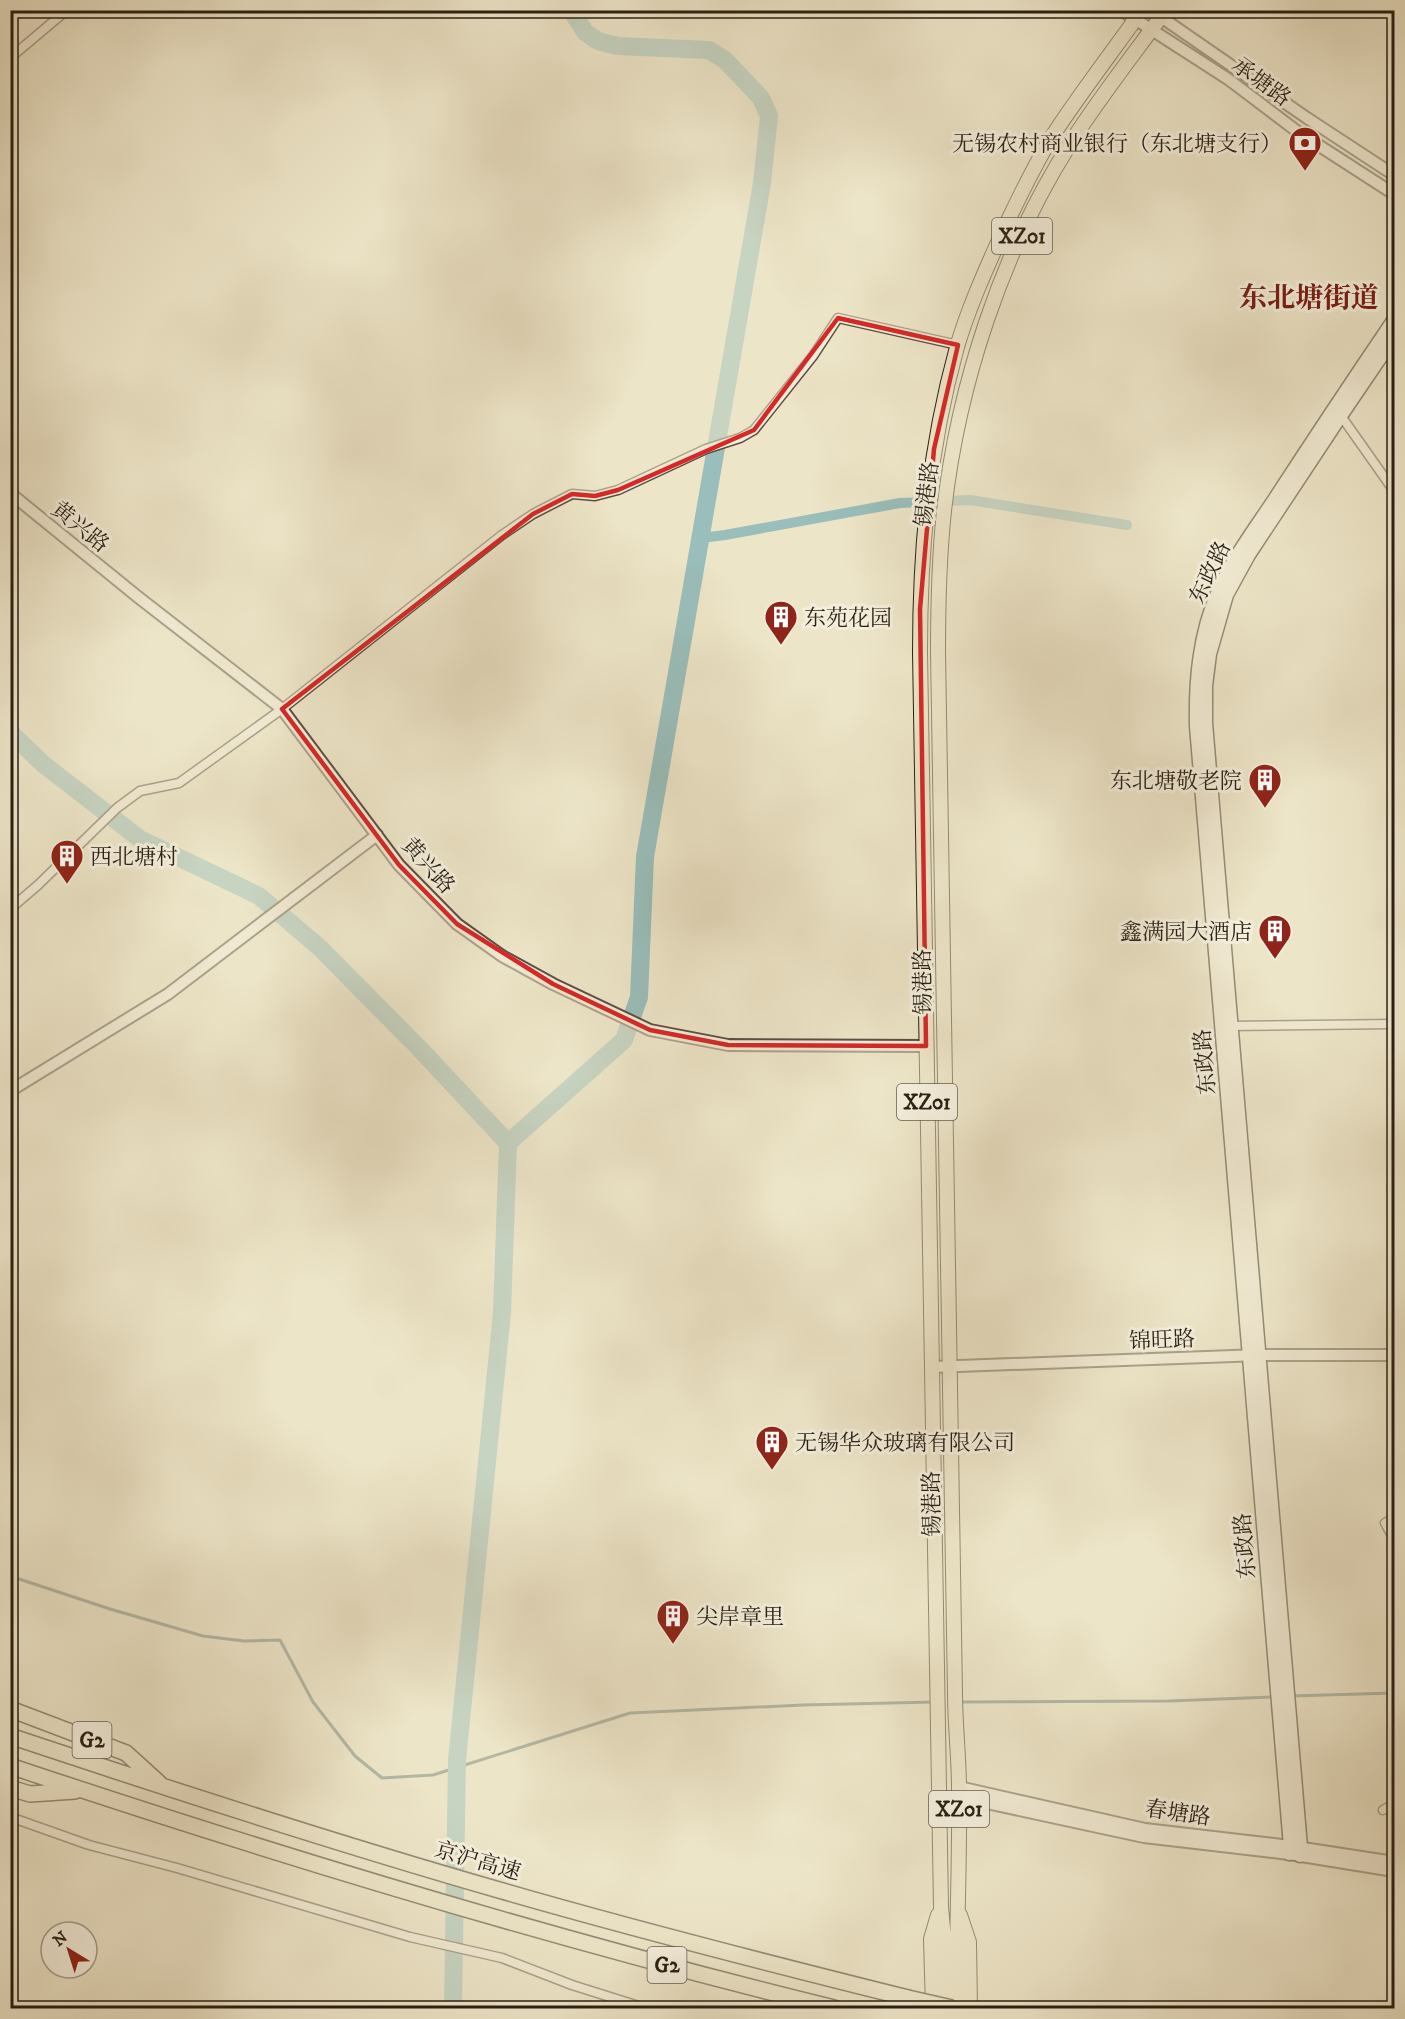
<svg xmlns="http://www.w3.org/2000/svg" width="1405" height="2019" font-family="'IM FELL DW Pica','Noto Serif SC',serif">
<style>
.lines{fill:none;stroke-linecap:round;stroke-linejoin:round}
.stream{stroke:#6d7e78;stroke-width:3}
.canal{stroke:#9abebb;stroke-width:10}
.river{stroke:#9abebb;stroke-width:18}
.minor-casing{stroke:#5b5041;stroke-width:11}
.tertiary-casing{stroke:#5b5041;stroke-width:14}
.secondary-casing{stroke:#2a1f14;stroke-width:15}
.primary-casing{stroke:#2a1f14;stroke-width:16}
.motorway-casing{stroke:#2a1f14;stroke-width:18}
.minor{stroke:#f3eedb;stroke-width:8}
.tertiary{stroke:#f3eedb;stroke-width:10}
.secondary{stroke:#f3eedb;stroke-width:12}
.primary{stroke:#ede5c8;stroke-width:14}
.motorway{stroke:#ede5c8;stroke-width:15}
.motorway-bridge-casing{stroke:#2a1f14;stroke-width:18;stroke-linecap:butt}
.motorway-bridge{stroke:#ede5c8;stroke-width:15}
.marked{fill:none;stroke:#d62828;stroke-width:4.5;stroke-linejoin:round}
.labels{text-anchor:middle;stroke-width:6;stroke-linejoin:round;paint-order:stroke}
.shield{fill:#f3eedb;stroke:#665d50;stroke-width:1.5}
.shield-label{font-size:21px;font-weight:bold;fill:#2a1f14}
.street-label{font-size:22px;fill:#2a1f14;stroke:#f3eedb}
.poi-label{font-size:22px;fill:#2a1f14;stroke:#f3eedb;text-anchor:start}
.district-label{font-size:28px;font-weight:bold;fill:#7a1f14;stroke:#f3eedb}
</style>
<rect width="100%" height="100%" fill="#ede5c8"/>
<filter id="stains"><feTurbulence type="fractalNoise" baseFrequency=".00333" numOctaves="4"/><feColorMatrix values="0 0 0 0 .2 0 0 0 0 .09 0 0 0 0 .02 0 0 0 .5 -.17"/></filter>
<radialGradient id="worn" r=".72"><stop offset=".6" stop-color="#630" stop-opacity="0"/><stop offset="1" stop-color="#630" stop-opacity=".3"/></radialGradient>
<g class="lines">
<!-- stream -->
<path class="stream" d="M10 1576 110 1609 203 1636 244 1641 280 1640 313 1702 355 1756 382 1778 433 1775 630 1713 803 1705 934 1702
M1291 1696 1394 1693
M958 1702 1169 1701 1273 1697"/>
<!-- canal -->
<path class="canal" d="M701 538 725 535 900 503 970 500 1127 525"/>
<!-- river -->
<path class="river" d="M10 732 43 764 140 839 259 896 319 947 419 1048 508 1143
M453 2008 457 1760 502 1313 508 1143 624 1040 639 997 645 857 762 183 769 116 761 98 725 60 709 50 617 46 598 41 585 32 571 10"/>
<!-- minor casing -->
<g class="minor-casing">
<path id="minor" d="M10 58 67 10
M1339 413 1394 491
M10 909 38 885 117 808 140 791 179 783 282 709 502 535 533 514 572 494 595 496 618 490 706 449 740 438 754 430 813 356 838 318 958 345
M1228 1026 1394 1024
M1394 1518 1385 1523 1394 1539
M1383 1810 1394 1804
M10 1817 89 1845 177 1868 410 1937 502 1958 572 1985 645 2008
M10 1828 16 1819"/>
</g>
<!-- tertiary casing -->
<g class="tertiary-casing">
<path id="tertiary" d="M1121 10 1228 79 1298 132 1394 194
M1148 10 1161 17 1307 118 1394 175
M10 493 138 597 282 709 399 865 457 924 502 956 553 984 650 1030 728 1045 926 1046
M10 1091 168 994 377 835
M932 1367 1260 1355H1394
M959 1787 1145 1829 1290 1846 1394 1862
M959 1797 1144 1837 1289 1854 1394 1871"/>
</g>
<!-- secondary casing -->
<g class="secondary-casing">
<path id="secondary" d="M1289 1854 1290 1846 1196 726C1195 680 1199 634 1218 591 1231 560 1256 527 1275 498 1314 438 1354 378 1394 319
M1300 1856 1301 1847 1206 723V686L1210 654 1227 595 1249 555 1341 416 1394 338"/>
</g>
<!-- primary casing -->
<g class="primary-casing">
<path id="primary" d="M960 1915 969 1942 970 2008
M933 2008 931 1939 938 1915
M946 2008 944 1940 941 1907 920 652C920 547 929 449 957 347 969 306 987 267 1004 229 1020 196 1035 163 1055 132 1082 91 1113 51 1142 10
M957 2008C956 1935 960 1862 959 1789 959 1757 955 1725 955 1693L938 652C938 605 939 558 944 511 958 385 1002 251 1070 144 1099 98 1134 54 1166 10"/>
</g>
<!-- motorway casing -->
<g class="motorway-casing">
<path id="motorway" d="M10 1709 126 1753 159 1783
M10 1736C172 1790 335 1843 499 1890 634 1929 771 1964 908 1998
M10 1766C282 1857 556 1940 834 2008
M10 1788 30 1794 75 1791"/>
</g>
<!-- minor -->
<use href="#minor" class="minor"/>
<!-- tertiary -->
<use href="#tertiary" class="tertiary"/>
<!-- secondary -->
<use href="#secondary" class="secondary"/>
<!-- primary -->
<use href="#primary" class="primary"/>
<!-- motorway -->
<use href="#motorway" class="motorway"/>
<!-- motorway-bridge casing -->
<g class="motorway-bridge-casing">
<path id="motorway-bridge" d="M908 1998 952 2008"/>
</g>
<!-- motorway-bridge -->
<use href="#motorway-bridge" class="motorway-bridge"/>
</g>
<!-- marked area -->
<path d="M0 0H1405V2019H0ZM838 318 958 345 934 449 920 609 926 1046 728 1045 650 1030 553 984 457 924 399 865 282 709 533 514 572 494 595 496 618 490 754 430Z" fill="#ede5c8" fill-opacity=".55" fill-rule="evenodd"/>
<path class="marked" d="M838 318 958 345 934 449 920 609 926 1046 728 1045 650 1030 553 984 457 924 399 865 282 709 533 514 572 494 595 496 618 490 754 430Z"/>
<!-- icons -->
<defs>
<g id="bank-pin" transform="scale(1.725)"><path d="M0 17L-7.5 6A9.5 9.5 0 1 1 7.5 6Z" fill="#8f2418" stroke="#f3eedb"/><path d="M-6-4H6V4H-6ZM0-2.3a2.3 2.3 0 1 0 0 4.6a2.3 2.3 0 1 0 0-4.6Z" fill="#fff"/></g>
<g id="building-pin" transform="scale(1.725)"><path d="M0 17L-7.5 6A9.5 9.5 0 1 1 7.5 6Z" fill="#8f2418" stroke="#f3eedb"/><path d="M-4-6H4V6H1V3H-1V6H-4ZM-2.5-4.3h1.7v1.8h-1.7ZM.8-4.3h1.7v1.8H.8ZM-2.5-1h1.7V.8h-1.7ZM.8-1h1.7V.8H.8Z" fill="#fff"/></g>
</defs>
<g fill-rule="evenodd">
<use href="#bank-pin" x="1305" y="143"/>
<use href="#building-pin" x="781" y="617"/>
<use href="#building-pin" x="1265" y="780"/>
<use href="#building-pin" x="67" y="856"/>
<use href="#building-pin" x="1275" y="931"/>
<use href="#building-pin" x="772" y="1442"/>
<use href="#building-pin" x="673" y="1616"/>
</g>
<g class="labels">
<!-- shield labels -->
<g class="shield">
<rect x="992" y="218" width="60" height="36" rx="4.5"/>
<rect x="897" y="1084" width="60" height="36" rx="4.5"/>
<rect x="72.5" y="1722" width="39" height="36" rx="4.5"/>
<rect x="929" y="1791" width="60" height="36" rx="4.5"/>
<rect x="647.5" y="1947" width="39" height="36" rx="4.5"/>
</g>
<g class="shield-label">
<text x="1022" y="243">XZ01</text>
<text x="927" y="1109">XZ01</text>
<text x="92" y="1747">G2</text>
<text x="959" y="1816">XZ01</text>
<text x="667" y="1972">G2</text>
</g>
<!-- street labels -->
<g class="street-label">
<text transform="translate(1262 81) rotate(36)" y="8">承塘路</text>
<text transform="translate(926 494) rotate(-83)" y="8">锡港路</text>
<text transform="translate(81 526) rotate(39)" y="8">黄兴路</text>
<text transform="translate(1209 572) rotate(-64)" y="8">东政路</text>
<text transform="translate(429 865) rotate(48)" y="8">黄兴路</text>
<text transform="translate(922 982) rotate(-91)" y="8">锡港路</text>
<text transform="translate(1204 1062) rotate(-95)" y="8">东政路</text>
<text transform="translate(1162 1339) rotate(-2)" y="8">锦旺路</text>
<text transform="translate(931 1504) rotate(-91)" y="8">锡港路</text>
<text transform="translate(1244 1546) rotate(-95)" y="8">东政路</text>
<text transform="translate(1178 1812) rotate(8)" y="8">春塘路</text>
<text transform="translate(478 1860) rotate(16)" y="8">京沪高速</text>
</g>
<!-- poi labels -->
<g class="poi-label">
<text x="1282" y="151" text-anchor="end">无锡农村商业银行（东北塘支行）</text>
<text x="804" y="625">东苑花园</text>
<text x="1242" y="788" text-anchor="end">东北塘敬老院</text>
<text x="90" y="864">西北塘村</text>
<text x="1252" y="939" text-anchor="end">鑫满园大酒店</text>
<text x="795" y="1450">无锡华众玻璃有限公司</text>
<text x="696" y="1624">尖岸章里</text>
</g>
<!-- district labels -->
<g class="district-label">
<text x="1309" y="307">东北塘街道</text>
</g>
</g>
<!-- margin -->
<rect width="1405" height="2019" fill="none" stroke="#ede5c8" stroke-width="36"/>
<rect x="12" y="12" width="1381" height="1995" fill="none" stroke="#2a1f14" stroke-width="3"/>
<rect x="18" y="18" width="1369" height="1983" fill="none" stroke="#2a1f14" stroke-width="1.5"/>
<!-- north arrow -->
<g transform="translate(69 1950) rotate(322)"><circle r="28" fill="#f3eedb" stroke="#a39b8b" stroke-width="1.5"/>
<path d="M0-4.5L10 22L0 15L-10 22Z" fill="#8f2418"/>
<text y="-9" font-size="16" font-weight="bold" text-anchor="middle" fill="#2a1f14">N</text>
</g>
<rect width="100%" height="100%" filter="url(#stains)"/>
<rect width="100%" height="100%" fill="url(#worn)"/>
</svg>
